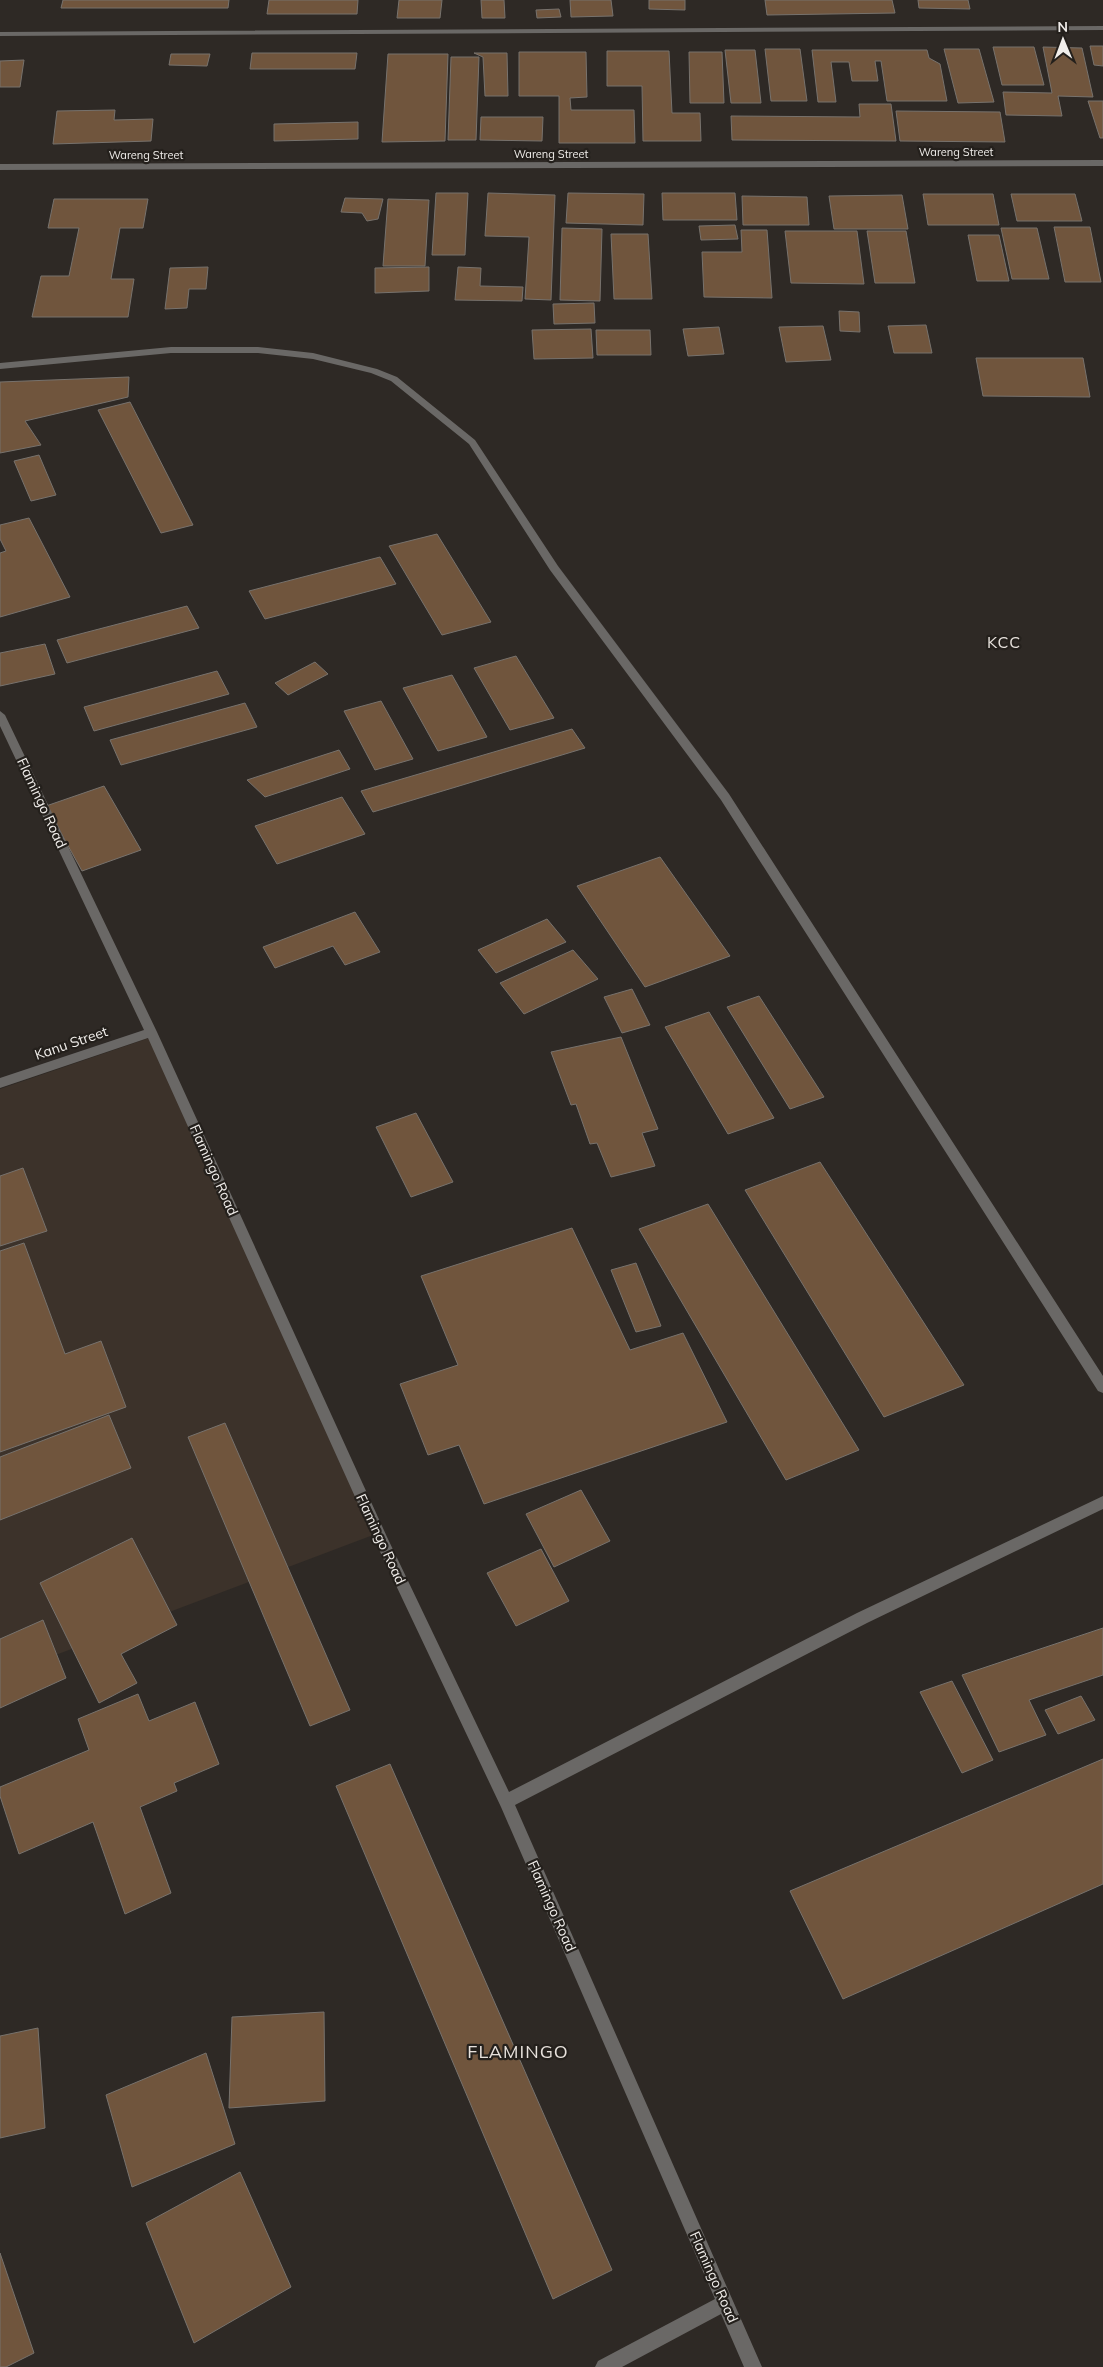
<svg xmlns="http://www.w3.org/2000/svg" width="1103" height="2367" font-family="Mulish,sans-serif">
<style>
.built{fill:#3c322a}
.building{fill:#70553d;stroke:#77726d}
.lines{fill:none;stroke-linecap:round;stroke-linejoin:round}
.minor{fill:#6a6866;fill-rule:evenodd}
.labels{text-anchor:middle;stroke-width:4.5;stroke-linejoin:round;paint-order:stroke}
.far-street-label{font-size:11px;fill:#f1eeeb;stroke:#24201c}
.street-label{font-size:14px;fill:#f1eeeb;stroke:#24201c}
.quarter-label{font-size:16px;letter-spacing:1px;fill:#e7e1dc;stroke:#24201c}
.near-neighbourhood-label{font-size:18px;letter-spacing:1px;fill:#e7e1dc;stroke:#24201c}
</style>
<rect width="100%" height="100%" fill="#2e2925"/>
<!-- built -->
<path class="built" d="M149 1038 381 1532 0 1676V1089Z"/>
<!-- building -->
<path class="building" d="M63 0H229L228 8H61Z
M269 0H358L357 14H267Z
M399 0H442L440 18H397Z
M481 0H504L505 18H482Z
M570 0H611L613 16 571 17Z
M649 0H685V10L649 9Z
M765 0H892L895 13 767 15Z
M918 0H968L970 9 919 8Z
M559 9 561 17 537 18 536 10Z
M1090 46H1103V66L1094 65Z
M993 47H1034L1044 85H1002Z
M1043 47 1082 48 1093 97 1058 96 1062 116 1006 115 1003 92 1052 93Z
M765 49H800L807 101H771Z
M944 49H979L994 102 958 103Z
M725 50H755L761 103H731Z
M812 50H927L929 58 940 64 947 101H887L881 61H875L878 81H852L849 62H831L836 102H818Z
M607 51H669L672 113H700L701 141H643L642 86H607Z
M519 52H586L587 97 570 98 571 110H634L635 143H559V96H519Z
M689 52H722L724 103H690Z
M252 53H357L355 69H250Z
M474 53H507L508 96H485L483 57Z
M171 54H210L207 66 169 65Z
M388 54H448L445 141 382 142Z
M451 57H479L476 140H448Z
M24 60 20 87H0V61Z
M1088 101H1103V138H1100Z
M859 104H891L896 141 732 140 731 116 860 117Z
M115 110 114 120 153 119 151 141 53 144 57 111Z
M896 111 1000 112 1005 142 900 141Z
M481 117H543L542 141 480 140Z
M358 122V139L274 141V124Z
M436 193H468L465 255H432Z
M488 193 555 195 551 300 525 299 529 237 485 236Z
M568 193 644 194 643 225 566 223Z
M662 193H735L737 220H663Z
M923 194H993L999 225H928Z
M1011 194H1075L1082 221H1017Z
M902 195 908 229H834L829 196Z
M742 196 807 197 809 225H743Z
M345 198 383 199 378 219 367 221 362 213 341 212Z
M54 199H148L143 228H120L111 279H134L128 317H32L41 276H69L79 228H48Z
M388 199 429 200 425 266H383Z
M735 225 738 239 701 240 699 226Z
M1054 227H1090L1101 282H1065Z
M562 228 602 229 600 301 560 300Z
M1001 228H1037L1049 279H1012Z
M741 230H767L772 298 704 297 702 252H742Z
M785 231H857L864 284 791 283Z
M867 231H906L915 283H875Z
M611 234H648L652 299H614Z
M968 235H999L1009 281H977Z
M208 267 206 289H189L187 308 165 309 170 268Z
M429 267V291L375 293V268Z
M458 267 481 268 480 286 523 287 522 301 455 300Z
M594 303 595 323 554 324 553 304Z
M839 311 859 312 860 332 840 331Z
M926 325 932 353H894L888 326Z
M823 326 831 360 786 362 779 327Z
M719 327 724 354 688 356 683 329Z
M591 329 593 358 534 359 532 330Z
M596 330H650L651 355H597Z
M976 358H1083L1090 397 983 396Z
M129 377 128 397 25 421 41 445 0 453V382Z
M130 402 193 525 161 533 98 410Z
M39 455 56 495 31 501 14 461Z
M29 518 70 597 0 617V553L6 551 0 539V525Z
M437 534 491 622 442 635 389 546Z
M380 557 396 584 265 619 249 591Z
M187 606 199 628 67 663 57 640Z
M45 644 55 674 0 686V653Z
M516 656 554 718 510 730 474 668Z
M315 662 328 674 288 695 275 683Z
M217 671 229 694 94 731 84 707Z
M452 675 487 737 438 751 403 688Z
M381 701 413 759 375 770 344 711Z
M245 703 257 727 121 765 110 740Z
M572 729 585 748 373 812 361 791Z
M339 750 350 769 265 797 247 780Z
M104 786 141 850 82 871 46 806Z
M342 797 365 834 277 864 255 826Z
M660 857 730 956 645 987 577 886Z
M355 912 380 952 345 965 333 946 275 968 263 947Z
M547 919 566 942 496 973 478 950Z
M573 950 598 979 524 1014 500 983Z
M632 989 650 1025 622 1033 604 997Z
M759 996 824 1097 790 1109 727 1007Z
M709 1012 774 1118 728 1134 665 1027Z
M621 1037 658 1129 642 1133 655 1166 611 1177 597 1143 590 1144 576 1104 571 1105 551 1052Z
M416 1113 453 1182 411 1197 376 1127Z
M820 1162 964 1385 884 1417 745 1190Z
M23 1168 47 1231 0 1246V1176Z
M708 1204 859 1450 786 1480 639 1229Z
M572 1228 630 1350 683 1333 727 1422 484 1504 459 1445 428 1455 400 1384 458 1365 421 1276Z
M24 1243 65 1354 101 1341 126 1407 0 1452V1251Z
M636 1263 661 1326 636 1332 611 1270Z
M109 1415 131 1468 0 1520V1457Z
M225 1423 350 1710 310 1726 188 1437Z
M581 1490 610 1541 554 1567 526 1514Z
M132 1538 177 1625 121 1654 137 1683 99 1703 40 1583Z
M541 1549 569 1601 516 1626 487 1573Z
M43 1620 66 1678 0 1708V1639Z
M1103 1628V1675L1029 1700 1046 1735 999 1752 962 1675Z
M952 1681 993 1760 962 1773 920 1692Z
M138 1694 149 1721 195 1702 219 1764 174 1783 177 1791 140 1807 171 1893 125 1914 93 1822 19 1854 0 1796V1787L89 1750 78 1719Z
M1081 1696 1095 1720 1058 1734 1045 1710Z
M1103 1759V1884L843 1999 790 1891Z
M390 1764 612 2270 553 2299 336 1786Z
M324 2012 325 2101 229 2108 232 2017Z
M38 2028 45 2128 0 2138V2036Z
M206 2053 235 2144 132 2187 106 2095Z
M240 2172 291 2287 194 2343 146 2223Z
M0 2253 34 2353 6 2367H0Z"/>
<g class="lines">
<!-- minor -->
<path class="minor" d="M1103 26V30L0 36V32Z
M1103 160V166L0 170V164Z
M171 347H258L313 353 377 369 397 377 475 440 558 566 729 794 1103 1376V1393L1098 1391 721 800 550 570 469 444 391 381 371 373 313 359 258 353H171L0 369V363Z
M0 711 5 715 157 1032 387 1537 509 1792 857 1613 1103 1496V1509L867 1623 515 1805 762 2367H744L721 2314 622 2367H595L598 2361 715 2299 501 1807 375 1541 148 1038 0 1088V1078L144 1030 0 726Z"/>
</g>
<g class="labels">
<!-- far-street labels -->
<g class="far-street-label">
<text x="956" y="156">Wareng Street</text>
<text x="551" y="158">Wareng Street</text>
<text x="146" y="159">Wareng Street</text>
</g>
<!-- street labels -->
<g class="street-label">
<text transform="translate(42 803) rotate(65)" y="5">Flamingo Road</text>
<text transform="translate(71 1043) rotate(-19)" y="5">Kanu Street</text>
<text transform="translate(214 1170) rotate(66)" y="5">Flamingo Road</text>
<text transform="translate(381 1539) rotate(65)" y="5">Flamingo Road</text>
<text transform="translate(552 1906) rotate(66)" y="5">Flamingo Road</text>
<text transform="translate(714 2277) rotate(66)" y="5">Flamingo Road</text>
</g>
<!-- quarter labels -->
<g class="quarter-label">
<text x="1004" y="648">KCC</text>
</g>
<!-- near-neighbourhood labels -->
<g class="near-neighbourhood-label">
<text x="518" y="2058">FLAMINGO</text>
</g>
</g>
<!-- north arrow -->
<g transform="translate(1063 40) rotate(359)" stroke="#24201c" stroke-width="4" paint-order="stroke">
<path d="M0-4L9 19L0 12L-9 19Z" fill="#f1eeeb"/>
<text y="-8" font-size="14" font-weight="bold" text-anchor="middle" fill="#f1eeeb">N</text>
</g>
</svg>
